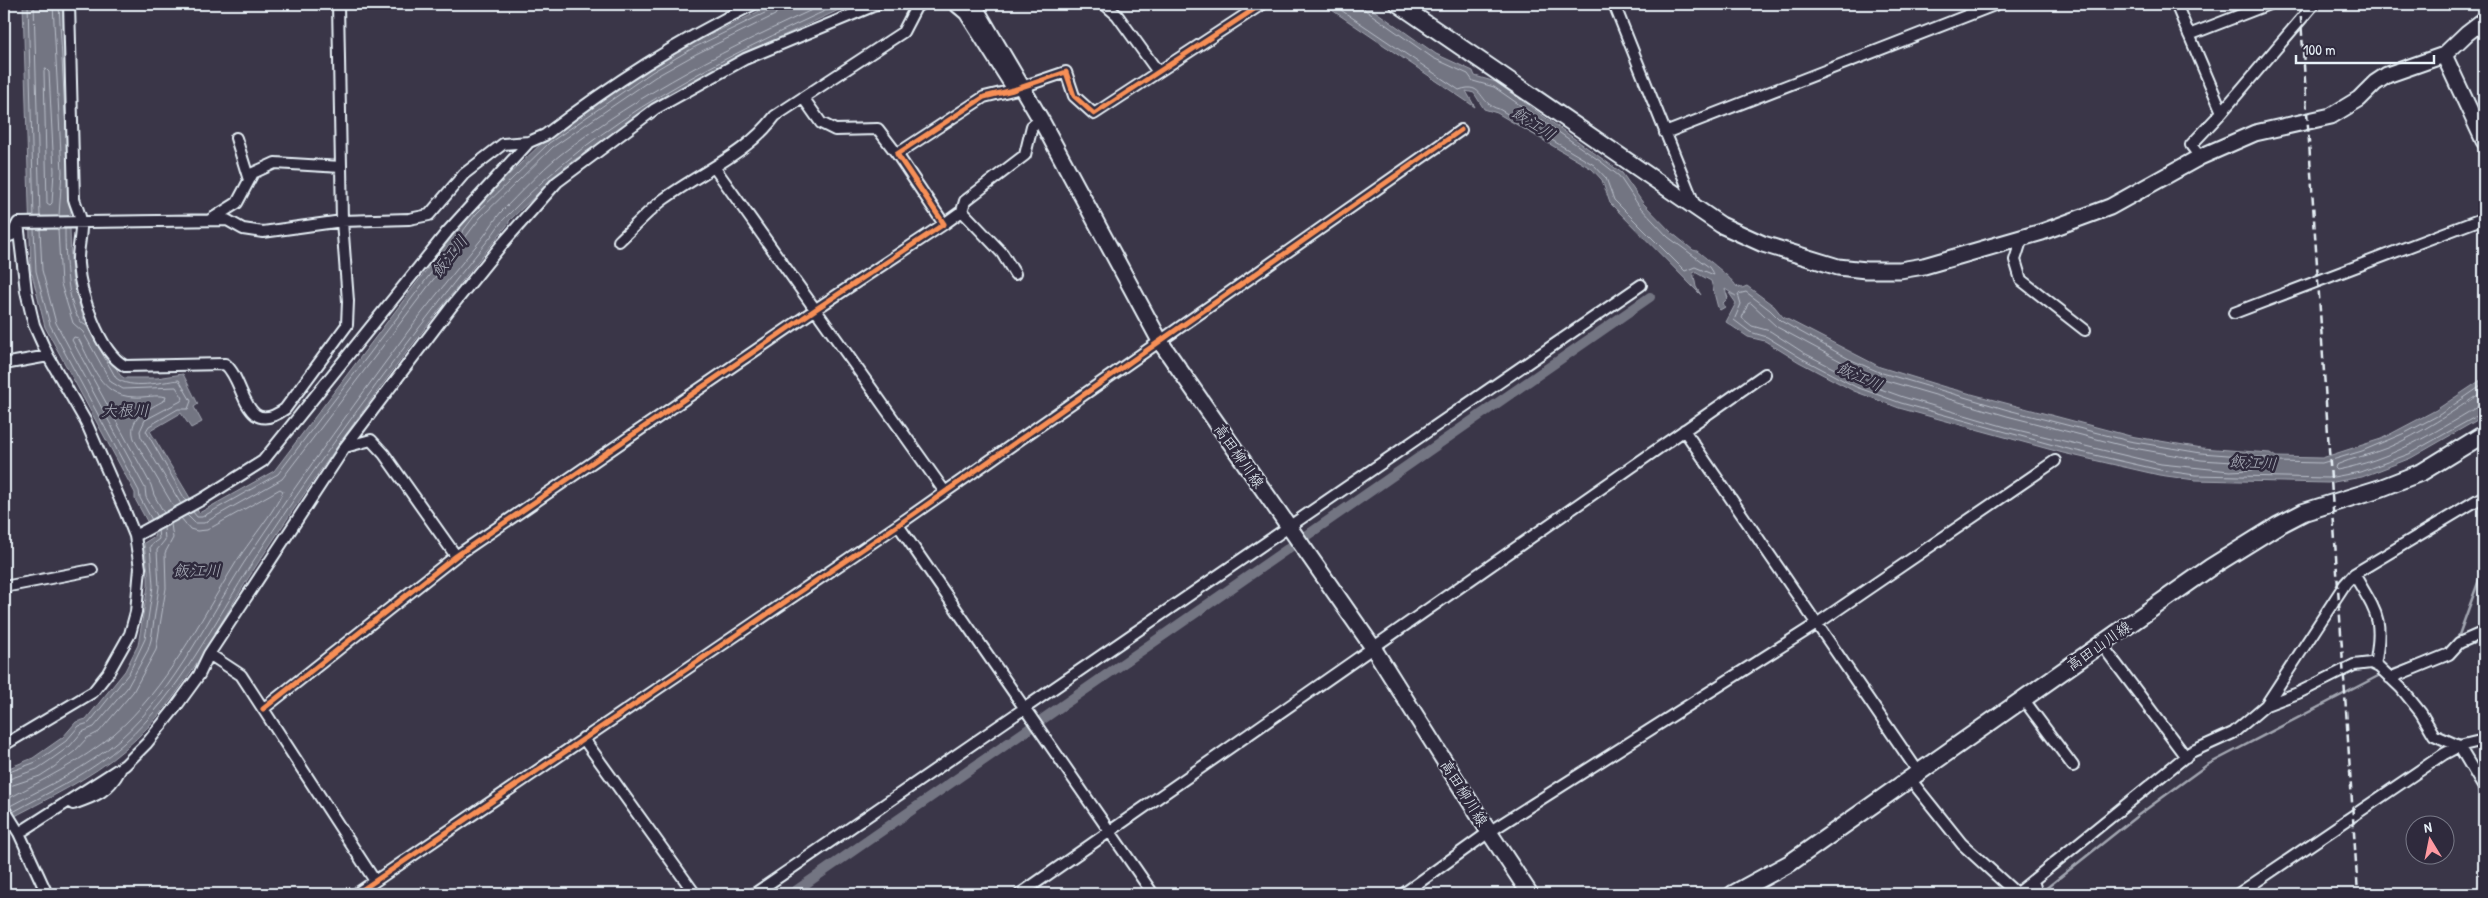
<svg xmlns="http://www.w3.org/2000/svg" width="2488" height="898" font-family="'Patrick Hand','Klee One',sans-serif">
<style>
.water{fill:#737482;stroke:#a2a6b1}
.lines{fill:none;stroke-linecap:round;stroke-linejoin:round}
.shore{stroke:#b9bfc9;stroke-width:1}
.stream{stroke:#a2a6b1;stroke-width:2.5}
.canal{stroke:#737482;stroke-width:10}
.street-casing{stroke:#e8f1f8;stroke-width:14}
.secondary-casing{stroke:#e8f1f8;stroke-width:19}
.primary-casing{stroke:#e8f1f8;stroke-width:20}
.street{stroke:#2f2a3d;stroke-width:10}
.secondary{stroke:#2f2a3d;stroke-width:15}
.primary{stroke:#2f2a3d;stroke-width:16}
.rail{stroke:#e8f1f8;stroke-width:2.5;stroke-dasharray:8 4;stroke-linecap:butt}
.cycleway-casing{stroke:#2f2a3d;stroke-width:8}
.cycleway{stroke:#f78f57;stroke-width:5}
.labels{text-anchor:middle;stroke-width:5;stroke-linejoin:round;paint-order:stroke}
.street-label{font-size:15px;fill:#e8f1f8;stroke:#2f2a3d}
.water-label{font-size:16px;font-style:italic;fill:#aeb2bd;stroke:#2f2a3d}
</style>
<rect width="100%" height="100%" fill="#3a3648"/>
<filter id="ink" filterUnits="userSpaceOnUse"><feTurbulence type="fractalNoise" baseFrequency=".02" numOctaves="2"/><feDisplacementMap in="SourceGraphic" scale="10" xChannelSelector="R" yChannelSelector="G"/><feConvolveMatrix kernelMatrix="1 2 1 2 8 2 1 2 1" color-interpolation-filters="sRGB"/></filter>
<g filter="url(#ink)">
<!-- water -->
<path class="water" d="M23 4H64L73 172 70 228 71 262 73 283 84 320 89 319 120 375 124 378H157L183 374 198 404 194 407 202 422 191 428 181 413 150 431 199 513 274 471 472 210 546 139 649 68 691 44 774 4H852L741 55 651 107 567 165 509 221V223C420 331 336 443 260 560 218 623 185 698 126 748 89 780 46 799 4 822V770L33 758 63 737 76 722 86 719 125 671 138 645 148 586V571L144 543 155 536 135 499V493L45 327 32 274H29L31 271Z
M1323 4H1365L1436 54 1473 71 1475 76 1496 82 1622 173 1643 203 1672 233 1693 250 1697 251C1706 258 1733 279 1736 286L1742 288 1747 286 1774 306 1783 317 1880 367 1945 387 2130 436 2202 448 2270 453 2276 457 2322 458 2381 439 2436 410 2484 378V416L2411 458 2362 477 2328 483 2195 480 2159 475 2063 453 1899 408 1854 391 1799 362 1765 341 1748 337 1726 322 1736 303 1729 293 1736 296 1725 289 1728 298 1723 303 1725 307 1720 310 1718 308 1711 281 1693 271 1696 287 1701 295 1699 293 1610 203 1602 180 1592 169 1497 113 1484 109 1474 93 1466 91 1475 107Z"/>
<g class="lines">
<!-- shore -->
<path class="shore" d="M28 4 34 217
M34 4 40 216
M53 4 62 172 59 216
M59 4 66 131
M1332 4 1459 90C1484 81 1478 104 1499 109L1594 165 1606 178 1614 200 1685 271 1695 267 1714 275 1709 267 1668 237 1639 206 1619 176 1600 161 1494 87 1473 81 1468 74 1433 58 1365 10 1362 4
M46 69 49 72 54 171 52 203 50 205 47 203 44 72Z
M34 229 36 271 50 325 139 491 140 498 152 520
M40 229 42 270 56 323 145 488 146 497 158 517
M58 229 61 284 73 323 83 332 111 382 123 389 176 387 183 398 181 401 145 420 140 431 141 437 181 504
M65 229C65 249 66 319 87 326L116 378C131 390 161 382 179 380L191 401 188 409H178L149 426 146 431 186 501
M1751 303 1777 327 1846 364 1877 378 2007 416 2128 447 2201 460 2266 464 2272 469 2230 471 2161 464 2009 428 1903 397 1858 381 1804 353 1770 331 1752 326 1742 318 1748 304Z
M2484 384 2439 415 2407 432 2362 451 2322 463 2276 462 2268 458 2201 453 2129 441 2008 410 1879 372 1849 359 1781 321 1770 310 1746 292 1738 294 1741 304 1734 320 1750 332 1767 337 1801 358 1856 387 1901 403 2064 448 2160 470 2195 475 2328 478 2360 472 2409 454 2484 412
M2484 391C2452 412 2422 433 2387 448 2370 455 2352 458 2336 465L2335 468 2337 470C2390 460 2432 434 2477 407L2484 406
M193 512 197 517H202L278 474 476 214 549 143 652 72 693 48 771 10 774 4
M164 513 154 495 151 485 79 353 72 340 74 337 78 338C93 365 100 396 134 397 144 398 157 394 166 397L165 400C149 409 125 418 135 441L174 507
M187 515 195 523H204L282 479 480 218 553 147 655 77 696 54 775 15 781 4
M4 774 36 762 66 741 79 726 89 723 129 673 145 639 153 586 150 546 159 539 158 530
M4 781 37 769 49 761 70 746 82 732 94 727 127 688 148 650 151 640 159 587 157 550 165 540 164 527
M4 788 40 776 54 767 75 751 87 738 99 732 133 692 156 650 166 588 165 553 173 538 171 524
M4 801C42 780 81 762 114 734 167 688 199 622 235 564 247 544 276 510 283 491L280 489 207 530 197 531 190 529 181 518
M10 806C47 786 87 768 120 739 177 688 209 615 251 552 304 473 361 395 418 318 440 290 462 263 484 236 490 228 495 219 501 212 520 193 539 172 560 155 641 92 732 46 825 4
M13 812C51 791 91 773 124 743 180 693 214 622 254 560 305 480 362 403 419 328 442 298 465 268 489 239 495 232 500 222 507 216 599 119 719 59 840 4"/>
<!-- stream -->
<path class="stream" d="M2454 641 2459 635 2484 566
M2387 672 2418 661
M2039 894 2137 816 2207 765 2382 674"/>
<!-- canal -->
<path class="canal" d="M791 894 1650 297"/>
<!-- street casing -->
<g class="street-casing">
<path id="street" d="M69 4 74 199C76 206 80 214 81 221 82 235 77 250 78 264 80 293 99 352 125 366L225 364C246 381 243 439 285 409L347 325 348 301 342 221 338 4
M953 4 965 14 1013 90
M1104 4 1117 15 1158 72
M1614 4 1695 206
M2176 4 2222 112 2191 145 2200 157
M2189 35 2269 4
M804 99 821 123 835 130 878 129 897 154
M2222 112 2314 4
M1665 133 1997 4
M236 138 249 180
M714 167 945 492
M962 211 1002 253 1015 274
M210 220 237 203 253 173 275 163 341 167
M18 223 227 220 243 229 263 232 342 221 409 219 429 215 464 174 503 144 529 142 545 135C614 82 677 42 754 4
M944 224 962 211 965 201 1025 155 1032 126 1041 120
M4 238 12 235 18 223
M2022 238 2015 260 2021 280 2085 330
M619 241C634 227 648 211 664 199 702 171 747 154 775 116L903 32 916 7 921 4
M2234 313 2484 218
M4 364 48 356
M1684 430 1919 773
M345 447 371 440 384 454 456 556
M898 525 1153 894
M135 536 201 500 263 461 447 232 529 142
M2354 574C2377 614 2384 618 2375 665
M4 587 92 570
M2102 645 2186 757
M209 654 241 675 375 881
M2390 678 2449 654 2459 643 2484 632
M2024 700 2073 766
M2266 705 2298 693 2354 665 2371 663 2379 667 2401 688 2421 713 2434 735 2459 746 2484 788
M263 709 456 556 816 309 944 224 897 154 984 97 1013 90 1066 72 1074 96 1094 114 1262 4
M583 738 695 894
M4 745 93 692 108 673 130 634 136 612 140 568 135 536 125 511 86 422 48 356 34 325 26 291 18 223
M1910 779 1962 844 2017 894
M73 804C96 796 108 792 120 770
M4 809 19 833 47 894
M19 833 125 765 147 743 175 708 199 675 209 654 345 447 452 306 503 243 557 182 655 109 745 59 878 4
M2033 881 2037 894
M356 894 898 525 1461 130
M754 894 1641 285
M1020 894 1765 374
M1403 894 1489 832 1815 625 2055 461
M2016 894 2191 752 2233 733 2266 705 2345 584 2354 574 2484 496
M2238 894 2444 754 2459 746 2484 740"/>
</g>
<!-- secondary casing -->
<g class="secondary-casing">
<path id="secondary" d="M973 4 1041 120 1161 343 1372 646 1489 832 1530 894
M1398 4 1721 225 1763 244 1838 267 1866 270H1900L1924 266 2042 232 2110 207 2200 157 2255 133 2331 116 2359 99 2375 83 2387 75 2444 55 2467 33 2484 20
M2444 55 2484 141"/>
</g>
<!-- primary casing -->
<g class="primary-casing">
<path id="primary" d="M1733 894 1790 863 2211 567 2277 526 2304 512 2381 488 2422 472 2484 434"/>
</g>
<!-- street -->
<use href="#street" class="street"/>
<!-- secondary -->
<use href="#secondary" class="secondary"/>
<!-- primary -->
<use href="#primary" class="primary"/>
<!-- rail -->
<path class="rail" d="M2300 4 2358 894"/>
<!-- cycleway casing -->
<g class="cycleway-casing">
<path id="cycleway" d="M263 709 456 556 816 309 944 224 897 154 984 97 1013 90 1066 72 1074 96 1094 114 1262 4
M356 894 898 525 1461 130"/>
</g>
<!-- cycleway -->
<use href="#cycleway" class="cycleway"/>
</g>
</g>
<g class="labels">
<!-- street labels -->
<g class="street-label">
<text transform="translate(1239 456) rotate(55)" y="5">高田柳川線</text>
<text transform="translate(2099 646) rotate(-35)" y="5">高田山川線</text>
<text transform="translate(1464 793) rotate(58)" y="5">高田柳川線</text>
</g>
<!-- water labels -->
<g class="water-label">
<text transform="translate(1534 123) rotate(33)" y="6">飯江川</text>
<text transform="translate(449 256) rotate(-52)" y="6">飯江川</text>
<text transform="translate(1860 376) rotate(25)" y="6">飯江川</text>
<text x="125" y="416">大根川</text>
<text transform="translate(2253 462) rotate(4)" y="6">飯江川</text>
<text x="197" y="576">飯江川</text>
</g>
</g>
<!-- margin -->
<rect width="2488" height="898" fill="none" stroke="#2f2a3d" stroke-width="20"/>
<rect x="10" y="10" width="2468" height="878" fill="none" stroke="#e8f1f8" stroke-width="2" filter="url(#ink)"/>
<!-- north arrow -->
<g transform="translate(2430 840) rotate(350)"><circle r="24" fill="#2f2a3d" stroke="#797a88"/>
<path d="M0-4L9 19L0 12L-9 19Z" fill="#ff9aa2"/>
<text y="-8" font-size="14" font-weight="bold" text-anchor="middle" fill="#e8f1f8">N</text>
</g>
<!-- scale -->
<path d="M2296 55v8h138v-8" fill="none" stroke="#e8f1f8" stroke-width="2.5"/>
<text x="2303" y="55" font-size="15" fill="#e8f1f8" stroke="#2f2a3d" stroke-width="4" paint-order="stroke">100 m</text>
</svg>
